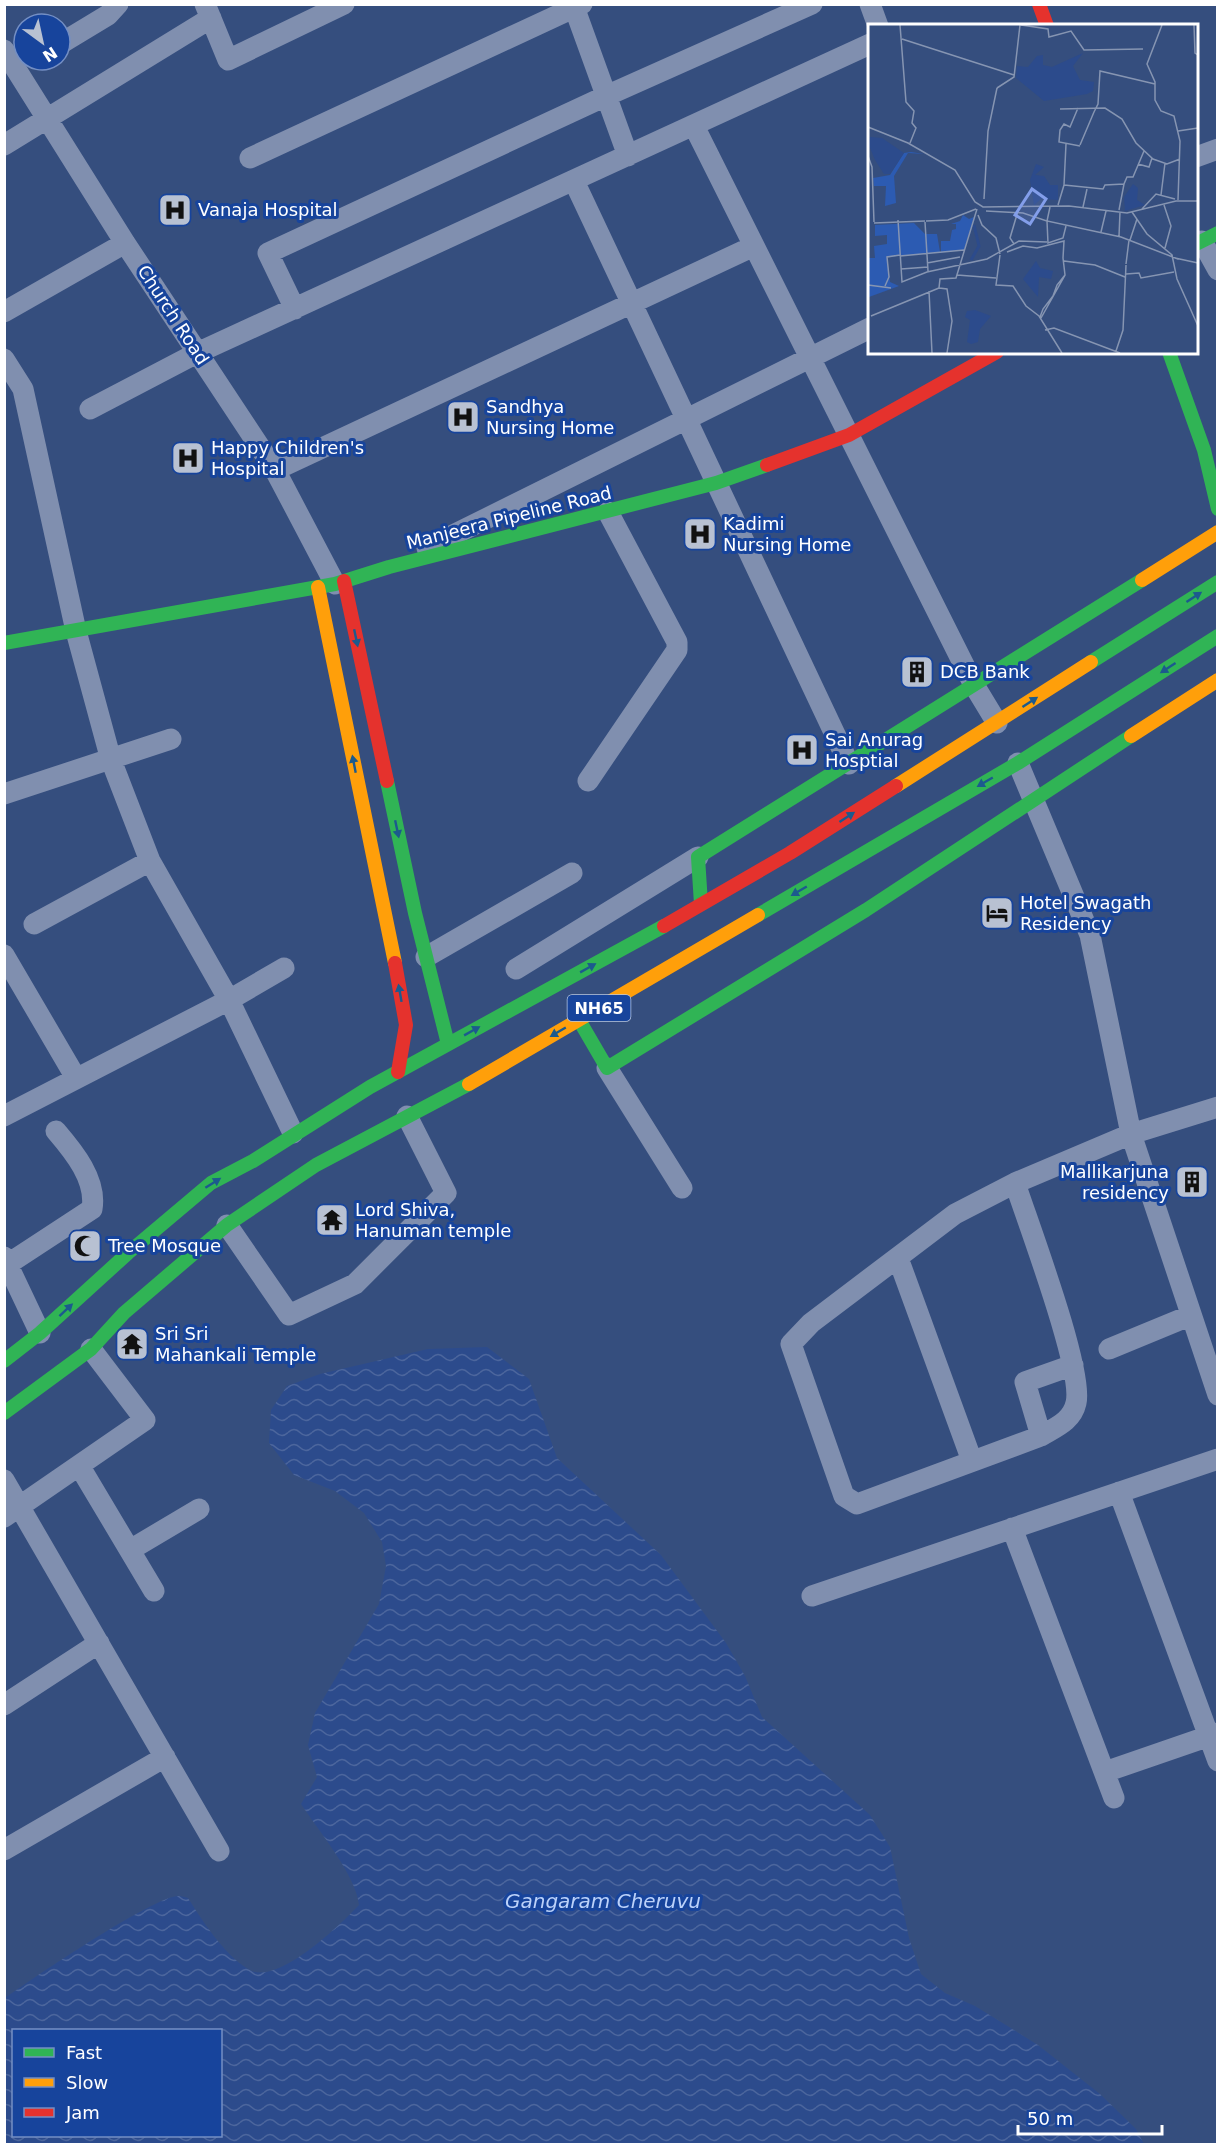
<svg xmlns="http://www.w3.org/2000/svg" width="1222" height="2149" font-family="'DejaVu Sans',sans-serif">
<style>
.water{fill:url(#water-waves);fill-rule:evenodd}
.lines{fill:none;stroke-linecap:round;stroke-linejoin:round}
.street{stroke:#808faf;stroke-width:21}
.fast{stroke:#30b455;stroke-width:14}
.slow{stroke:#ff9f0a;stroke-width:14}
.jam{stroke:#e5322d;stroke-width:14}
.oneway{fill:#1c5a8e}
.labels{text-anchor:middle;stroke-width:6;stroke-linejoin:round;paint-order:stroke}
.shield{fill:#17449c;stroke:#b9c7e1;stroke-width:1.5}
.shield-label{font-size:16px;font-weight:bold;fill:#fff}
.poi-label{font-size:18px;fill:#fff;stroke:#17449c;text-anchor:start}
.street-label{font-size:18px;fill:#fff;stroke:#17449c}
.water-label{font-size:20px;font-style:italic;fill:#bbd1f9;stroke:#17449c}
.inset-river{fill:none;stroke:#2c4b8c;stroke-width:3}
.inset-road{fill:none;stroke:#8695b2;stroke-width:1.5}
.view{fill:#839eea;fill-opacity:0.15;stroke:#839eea;stroke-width:3}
.inset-edge{fill:none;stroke:#fff;stroke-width:3}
</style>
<defs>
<pattern id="water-waves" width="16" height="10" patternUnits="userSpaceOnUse" patternTransform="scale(1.5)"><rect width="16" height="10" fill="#2c4b8c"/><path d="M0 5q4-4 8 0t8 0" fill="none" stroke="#4c669d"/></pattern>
</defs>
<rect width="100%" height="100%" fill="#354e7e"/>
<!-- water -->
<path class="water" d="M487 1347 529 1379 557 1458 661 1555 726 1643 745 1676 762 1717 870 1815 890 1847 909 1938 921 1974 945 1993 975 2006 1038 2045 1100 2094 1136 2129 1144 2144H5V1998C30 1980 157 1894 179 1896 182 1896 185 1897 188 1898 203 1922 224 1954 248 1969 276 1988 341 1924 359 1905 356 1875 318 1830 301 1804L317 1777 308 1745 315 1713 379 1604 386 1566 382 1542 364 1513 335 1491 294 1475 269 1443 271 1410 287 1386 320 1374 428 1349ZM14 2030H220V2136H14Z"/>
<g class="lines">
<!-- street -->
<path class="street" d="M205 4 228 60 344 4
M573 4 628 156
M870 4 878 26
M60 44 108 15 118 4
M4 50 125 243 275 470 335 584
M694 126 974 685 997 723
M4 145 211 18
M1196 157 1218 149
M250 158 582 4
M574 181 849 764
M1202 241 1218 270
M295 309 268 253 606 96 812 4
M4 312 125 243
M4 359 23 389 76 631 111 760 150 861 229 1000 293 1133
M90 409 197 353 870 44
M275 470 754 246
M427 548 870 328
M1018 763 1090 935 1131 1134 1218 1395
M588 781 677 650V642L608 512
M4 794 171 739
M34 924 150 861
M4 955 76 1078
M426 957 572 873
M516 969 698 857
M607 1068 682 1188
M4 1116 229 1000 284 968
M1015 1183C1028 1223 1084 1371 1076 1403 1072 1421 1056 1427 1041 1436L857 1504 844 1496 791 1344 811 1323 955 1214 1015 1183 1131 1134 1218 1107
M227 1225 289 1315 355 1284 446 1193 407 1116
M4 1257 40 1333
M898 1258 972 1461
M8 1264 92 1209C97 1180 74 1152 56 1131
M1109 1349 1189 1316
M1041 1436 1025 1382 1073 1365
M80 1467 154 1591
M4 1480 219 1851
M1119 1492 1218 1761
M4 1517 145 1420 91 1349
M1012 1528 1114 1798
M130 1550 199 1509
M812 1596 1218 1459
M4 1705 99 1643
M1105 1772 1218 1733
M4 1850 165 1757"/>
<!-- fast -->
<path class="fast" d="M1196 244 1218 233
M1169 352 1204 450 1218 509
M4 643 335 584 389 567 716 483 767 465
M1091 662 1218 582
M387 781 415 913 448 1044
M701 904 698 857 1142 580
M758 915 1018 763 1218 636
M579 1020 607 1068 866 910 1131 736
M4 1361 40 1333 128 1253 211 1183 253 1161 370 1087 664 926
M4 1413 91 1349 124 1313 227 1225 316 1165 469 1084"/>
<!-- slow -->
<path class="slow" d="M1142 580 1218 532
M318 587 395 963
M1131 736 1218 680
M896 786 1091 662
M469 1084 758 915"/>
<!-- jam -->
<path class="jam" d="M1039 4 1047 26
M767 465 849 435 997 352
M344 581 387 781
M664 926 790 853 896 786
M395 963 406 1025 398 1072"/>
</g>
<!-- one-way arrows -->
<defs><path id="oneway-solid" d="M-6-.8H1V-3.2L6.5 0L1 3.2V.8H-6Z" transform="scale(1.5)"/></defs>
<g class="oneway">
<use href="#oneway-solid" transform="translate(1194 597) rotate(-33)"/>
<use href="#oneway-solid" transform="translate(356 638) rotate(78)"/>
<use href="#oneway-solid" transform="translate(1168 668) rotate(147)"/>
<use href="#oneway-solid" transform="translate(1030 702) rotate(-33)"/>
<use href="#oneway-solid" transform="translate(354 764) rotate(-101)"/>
<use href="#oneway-solid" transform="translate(985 782) rotate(150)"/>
<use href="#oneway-solid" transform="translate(847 817) rotate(-33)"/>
<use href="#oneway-solid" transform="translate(397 829) rotate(78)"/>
<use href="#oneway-solid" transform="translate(799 891) rotate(150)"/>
<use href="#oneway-solid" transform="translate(588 968) rotate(-29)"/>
<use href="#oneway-solid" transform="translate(400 993) rotate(-100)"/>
<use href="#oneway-solid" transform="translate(472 1031) rotate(-29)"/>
<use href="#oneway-solid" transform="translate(558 1032) rotate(150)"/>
<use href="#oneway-solid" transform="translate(213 1183) rotate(-32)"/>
<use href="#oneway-solid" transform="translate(66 1310) rotate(-43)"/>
</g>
<!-- icons -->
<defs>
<g id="hospital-square" transform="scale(1.725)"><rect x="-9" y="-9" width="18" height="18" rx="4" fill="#b8c1d2" stroke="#17449c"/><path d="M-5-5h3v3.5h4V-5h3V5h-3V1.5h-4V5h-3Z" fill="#111"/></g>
<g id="building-square" transform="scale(1.725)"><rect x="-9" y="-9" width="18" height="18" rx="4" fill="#b8c1d2" stroke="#17449c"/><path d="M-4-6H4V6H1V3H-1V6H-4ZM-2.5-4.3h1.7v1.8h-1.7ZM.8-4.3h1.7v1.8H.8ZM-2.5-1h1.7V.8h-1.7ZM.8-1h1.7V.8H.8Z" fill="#111"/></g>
<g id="hotel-square" transform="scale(1.725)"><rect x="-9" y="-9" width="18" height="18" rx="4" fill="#b8c1d2" stroke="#17449c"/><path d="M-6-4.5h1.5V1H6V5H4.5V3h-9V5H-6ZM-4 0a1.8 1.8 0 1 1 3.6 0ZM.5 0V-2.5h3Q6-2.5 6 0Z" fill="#111"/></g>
<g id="temple-square" transform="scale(1.725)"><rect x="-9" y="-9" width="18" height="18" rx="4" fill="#b8c1d2" stroke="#17449c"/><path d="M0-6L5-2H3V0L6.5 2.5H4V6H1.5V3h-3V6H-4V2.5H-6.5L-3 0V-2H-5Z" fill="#111"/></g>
<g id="mosque-square" transform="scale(1.725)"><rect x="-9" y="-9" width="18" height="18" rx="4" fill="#b8c1d2" stroke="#17449c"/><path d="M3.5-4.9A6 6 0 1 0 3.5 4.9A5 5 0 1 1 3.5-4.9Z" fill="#111"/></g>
</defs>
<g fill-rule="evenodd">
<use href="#hospital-square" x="175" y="210"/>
<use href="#hospital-square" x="463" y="417"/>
<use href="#hospital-square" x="188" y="458"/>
<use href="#hospital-square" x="700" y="534"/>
<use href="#building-square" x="917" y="672"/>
<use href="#hospital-square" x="802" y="750"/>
<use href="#hotel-square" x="997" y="913"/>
<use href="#building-square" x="1192" y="1182"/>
<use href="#temple-square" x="332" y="1220"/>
<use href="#mosque-square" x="85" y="1246"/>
<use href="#temple-square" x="132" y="1344"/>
</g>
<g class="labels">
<!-- shield labels -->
<rect class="shield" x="567.5" y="995" width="63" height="26" rx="4.5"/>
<g class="shield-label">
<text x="599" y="1014">NH65</text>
</g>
<!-- poi labels -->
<g class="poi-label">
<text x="198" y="216">Vanaja Hospital</text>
<text x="486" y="413">Sandhya<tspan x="486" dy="21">Nursing Home</tspan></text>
<text x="211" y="454">Happy Children's<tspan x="211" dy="21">Hospital</tspan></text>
<text x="723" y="530">Kadimi<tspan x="723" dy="21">Nursing Home</tspan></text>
<text x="940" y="678">DCB Bank</text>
<text x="825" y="746">Sai Anurag<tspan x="825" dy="21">Hosptial</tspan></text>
<text x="1020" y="909">Hotel Swagath<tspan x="1020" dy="21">Residency</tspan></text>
<text x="1169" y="1178" text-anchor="end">Mallikarjuna<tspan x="1169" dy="21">residency</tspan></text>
<text x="355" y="1216">Lord Shiva,<tspan x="355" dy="21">Hanuman temple</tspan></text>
<text x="108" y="1252">Tree Mosque</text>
<text x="155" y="1340">Sri Sri<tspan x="155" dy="21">Mahankali Temple</tspan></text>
</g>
<!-- street labels -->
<g class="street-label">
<text transform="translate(173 315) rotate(57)" y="6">Church Road</text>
<text transform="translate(509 518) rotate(-14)" y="6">Manjeera Pipeline Road</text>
</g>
<!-- water labels -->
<g class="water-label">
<text x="603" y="1908">Gangaram Cheruvu</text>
</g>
</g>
<!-- overview -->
<g transform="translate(868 24)">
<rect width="330" height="330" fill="#354e7e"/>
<path d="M43 128 56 130 40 129 26 152 28 179 17 182 18 162H6L5 154 22 151 36 129ZM95 191 101 195 106 193 96 226 73 228V217H82L84 206 88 205V200H83L92 197ZM46 199 57 210H69L72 228 19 233 22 258 31 262 1 273 0 234H7L6 222 19 220V211L7 212V201Z" fill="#2c5bb2"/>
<path d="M215 29 205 42 212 56 226 58 225 67 219 70 176 77 148 54 149 42 160 43 169 32 175 31V41L184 43ZM2 113 14 114 36 129 22 150H16L7 136 0 119ZM168 140 176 143 167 151 176 152 182 161H190V176L173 175 166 181 162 156ZM265 160 270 164 269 176 277 181 257 187 256 173ZM168 237 172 244 185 247 183 255 171 253 170 273 155 255ZM107 286 123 292 112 305 110 318 103 320 99 318 102 296 97 293 99 287Z" fill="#2c4b8c"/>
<path class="inset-river" d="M103 236 111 222 106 201"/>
<path class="inset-road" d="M32 1 38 78 46 87 44 99 48 104 42 119M153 1 180 5 181 13 203 7 216 26 275 25M294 1 279 40 287 58V76L293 87 306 92 312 117 310 176M326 1 327 29 330 31M34 15 146 51M129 64 146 53 152 1M210 84 202 103 196 100 192 106 191 118 212 122M192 85 237 84 254 95 268 119 285 135 299 140 312 135M226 88 230 80 232 47 287 60M0 103 40 119 87 146 107 178 115 183 201 182 259 189 308 177H330M310 107 330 104M212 121 226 88M0 132 4 143 6 198M270 140 281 143 284 134M196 161 235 165 237 161 256 160M293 171 297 139M116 175 120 107 129 64M190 181 196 161 198 120M296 181 303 202 297 224M182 183 179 197 253 213 310 235M215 183 219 165M274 185 288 170 307 175M251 186 256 160 259 153H265L276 127M118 187 155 189 179 197 180 219 195 214 198 202M264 188 279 210 304 231 309 255 330 302M110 191 114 201 128 214 132 230M30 196 34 258 59 248 119 235 151 217 179 218M58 197 80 196 108 185M57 198 60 247M6 199 57 197M233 208 238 187M251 212 252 188M262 216 269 195M146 220 142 214 150 187M139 228 155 222 169 224 196 217 195 234M132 231 128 261 145 262 158 282 171 292 194 329M32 232 96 226M307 234 330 239M196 237 227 241 257 253M59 239 92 233M258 240 261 216M33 245 60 243M258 250 271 249 273 254 306 248M89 251 128 254M0 261 23 264M17 262 21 253 19 233 32 231M71 264 72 255 88 254 109 185M71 264 79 265 84 297 79 329M61 267 64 329M3 292 71 264M172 293 175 285 185 272 189 261 197 251 195 234 197 251 173 294M177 306 186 304 252 329M248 327 255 306 258 241"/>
<path class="view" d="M164 165 178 175 162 200 147 191Z"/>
<rect width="330" height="330" class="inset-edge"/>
</g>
<!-- border -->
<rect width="1222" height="2149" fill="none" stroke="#ffffff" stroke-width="12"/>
<!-- legend -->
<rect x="12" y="2029" width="210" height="108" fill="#17449c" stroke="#748fc4" stroke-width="1.5"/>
<rect x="24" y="2048" width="30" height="9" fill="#30b455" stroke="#748fc4" stroke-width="1.5"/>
<text x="66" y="2059" font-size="18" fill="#ffffff">Fast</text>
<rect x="24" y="2078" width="30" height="9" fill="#ff9f0a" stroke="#748fc4" stroke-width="1.5"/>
<text x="66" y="2089" font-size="18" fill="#ffffff">Slow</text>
<rect x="24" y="2108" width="30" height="9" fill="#e5322d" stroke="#748fc4" stroke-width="1.5"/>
<text x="66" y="2119" font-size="18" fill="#ffffff">Jam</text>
<!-- north arrow -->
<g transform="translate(42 42) rotate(147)"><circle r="28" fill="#17449c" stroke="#748fc4" stroke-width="1.5"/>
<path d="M0-4.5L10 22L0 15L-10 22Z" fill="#b8c1d2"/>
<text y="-9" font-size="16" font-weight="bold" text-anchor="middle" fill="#ffffff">N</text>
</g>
<!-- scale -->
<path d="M1018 2125v9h144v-9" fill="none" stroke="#ffffff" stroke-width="3"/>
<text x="1027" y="2125" font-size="18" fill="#ffffff" stroke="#17449c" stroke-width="4.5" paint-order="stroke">50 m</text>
</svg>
